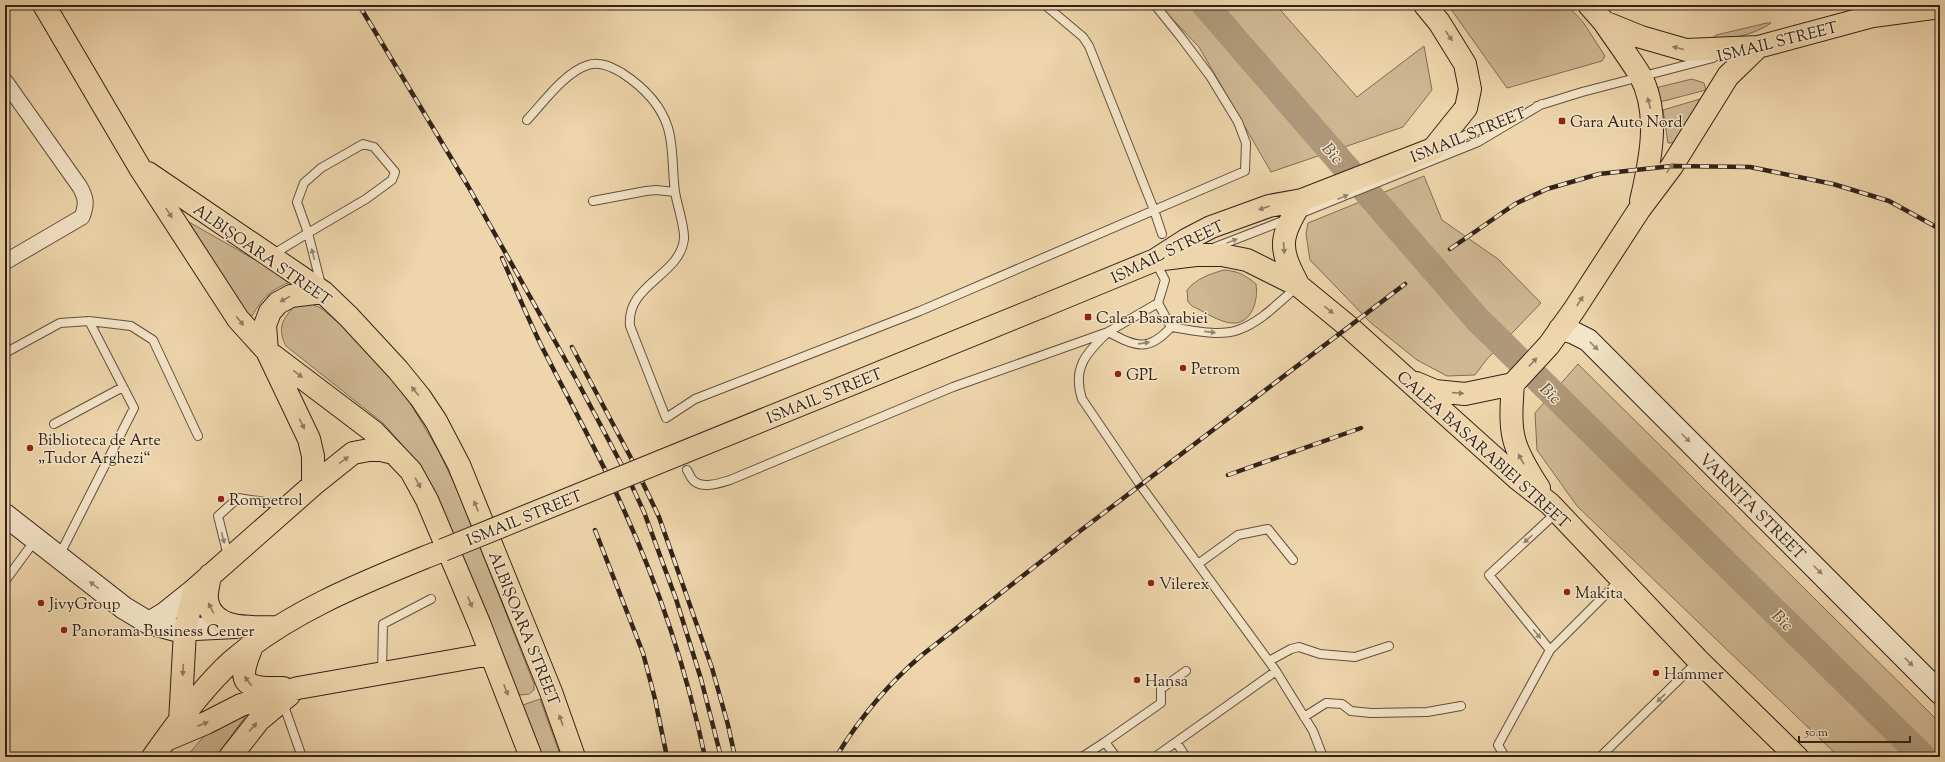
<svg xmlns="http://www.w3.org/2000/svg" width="1945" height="762" font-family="'Sorts Mill Goudy',serif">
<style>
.green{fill:#ceb792;stroke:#806d56}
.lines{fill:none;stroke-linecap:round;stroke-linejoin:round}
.river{stroke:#ae9879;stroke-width:27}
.lane-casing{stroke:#60503e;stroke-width:10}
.street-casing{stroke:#60503e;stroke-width:17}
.secondary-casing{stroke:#312319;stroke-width:24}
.primary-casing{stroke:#312319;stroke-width:24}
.lane{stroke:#f4e4c8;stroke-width:8}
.street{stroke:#f4e4c8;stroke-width:15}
.secondary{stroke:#f4e4c8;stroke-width:22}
.primary{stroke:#eed5ab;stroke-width:22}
.rail-casing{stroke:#312319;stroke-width:4.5}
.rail{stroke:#f4e4c8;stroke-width:3;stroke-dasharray:9;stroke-linecap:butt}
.primary-bridge-casing{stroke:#312319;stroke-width:24;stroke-linecap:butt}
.primary-bridge{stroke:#eed5ab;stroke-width:22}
.oneway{fill:#907c62}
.oneway2{fill:#928470}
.poi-dot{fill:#8f2418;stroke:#f4e4c8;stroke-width:1.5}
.labels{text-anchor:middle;stroke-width:3;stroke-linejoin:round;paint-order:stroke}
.street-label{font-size:16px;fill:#312319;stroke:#f4e4c8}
.poi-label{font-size:16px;fill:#312319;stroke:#f4e4c8;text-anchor:start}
.water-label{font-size:17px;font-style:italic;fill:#5d4c3b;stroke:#f4e4c8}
</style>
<rect width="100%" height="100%" fill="#eed5ab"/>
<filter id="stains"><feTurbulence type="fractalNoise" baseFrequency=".005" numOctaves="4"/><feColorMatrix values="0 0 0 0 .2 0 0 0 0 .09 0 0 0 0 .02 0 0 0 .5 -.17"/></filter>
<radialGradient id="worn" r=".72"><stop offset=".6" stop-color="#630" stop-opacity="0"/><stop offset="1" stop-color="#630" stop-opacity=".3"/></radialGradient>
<!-- green -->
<path class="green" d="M1159 5H1251L1255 9 1262 5H1276L1357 97 1424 46 1432 90 1403 127 1271 172 1199 47Z
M1448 5H1567L1583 22 1605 56 1602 61 1507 88Z
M1767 23H1771C1754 35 1731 39 1710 40L1716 35Z
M1692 79 1704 83 1706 90 1660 102 1657 90 1659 87Z
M1700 99 1677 140 1671 143H1668L1663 110Z
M1424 176 1442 220 1498 259 1541 303 1487 359 1475 375 1447 376 1417 360 1371 323 1310 260 1306 234 1308 223Z
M189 222 292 281C271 290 263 296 252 316L247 314Z
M1224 270C1238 271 1245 275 1256 284 1259 302 1250 329 1226 322 1214 319 1203 311 1192 306L1188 302 1187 290C1197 278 1210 274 1224 270Z
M309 303 321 308 355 337 381 365 412 406 438 450 457 489 534 684V690L529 694 521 695 515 691 425 475 404 447 383 423 286 346C277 328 282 319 296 305Z
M1578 364 1940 723V757H1839L1577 506 1537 450 1535 413Z
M540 699 561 757H543L523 705Z
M247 714 216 757H186L207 733Z"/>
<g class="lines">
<!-- river -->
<path class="river" d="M1205 5 1477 319 1923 757"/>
<!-- lane casing -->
<g class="lane-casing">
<path id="lane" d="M1045 5 1083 37 1089 46 1154 210 1162 234
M1537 106 1582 92 1713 58
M527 120C543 103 565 72 588 65 600 61 612 67 622 73 642 86 661 105 668 128 674 148 672 171 675 192 677 205 685 227 684 239 680 276 626 284 630 326L666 418 695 399 920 311 1245 171 1246 143 1238 122 1210 76 1180 36 1155 5
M363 144 374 147 395 172 392 180 366 199 308 233 297 202 304 183 321 168Z
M1444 144 1515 115
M593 201 646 191 656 190 675 192
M1299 214 1478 142 1542 104
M1213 248 1288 219
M272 255 308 233 321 285
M1158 303 1171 327C1148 353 1135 346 1108 332 1086 353 1072 368 1082 399L1141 486 1276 671 1313 731 1323 757
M1171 327C1192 330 1218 337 1238 330 1261 322 1279 302 1297 287
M5 353 60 323 89 321 131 326 153 340 198 436
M54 424 123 387
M687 470C689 473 691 479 694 481 703 489 720 483 730 480L953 387 1108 332 1158 303 1165 280 1155 261
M1556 513 1489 575 1550 650 1620 580
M59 556 134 408 89 321
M228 556 218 516 238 498 285 505
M1198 564 1238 535 1268 529 1293 560
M5 581 36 539
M1269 661 1291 649 1299 647 1320 654 1355 657 1389 646
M382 673 383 624 431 599
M283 703 302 757
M1304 717 1326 703 1342 704 1351 711 1371 713 1427 712 1461 706
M1105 742 1161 703V689L1186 671
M1176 742 1186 757
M1082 757 1105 742 1116 757
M1155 757 1276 671
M1505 757 1498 745 1550 650
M1600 757 1698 661"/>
</g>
<!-- street casing -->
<g class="street-casing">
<path id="street" d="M5 81 80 187C86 198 87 204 82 217L5 262"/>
</g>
<!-- secondary casing -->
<g class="secondary-casing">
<path id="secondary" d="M1560 329 1572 332 1588 340 1940 693
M5 515 124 608 149 623 175 630 236 627
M149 623 164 614 194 590"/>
</g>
<!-- primary casing -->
<g class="primary-casing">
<path id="primary" d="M44 5 140 168 238 319 267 351 374 432 411 471 427 500 479 623 531 757
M1589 5 1604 22 1641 37 1686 50 1758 47 1873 16 1940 7
M1604 22C1616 40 1629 57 1640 75 1661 113 1650 162 1641 201
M148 173 323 292 349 317 398 370 420 397 436 421 459 465 551 692 574 757
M1155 260 1196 255H1222L1247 260 1299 286 1349 327 1518 479 1550 504 1698 660 1797 757
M1299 286C1277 246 1280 238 1302 200
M1041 307 1155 260 1186 240 1211 227 1269 206 1302 200 1433 149 1466 108 1470 89 1465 64 1439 22 1425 5
M1416 383 1435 391 1465 394 1513 384 1549 345 1574 310 1639 210 1672 166 1728 76 1758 47
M1513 384C1509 435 1511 445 1539 488
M313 485V456L309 439 267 351 265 325 270 312 278 303 291 296 323 292
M210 575C209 583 206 592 207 600 212 632 254 627 277 627
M253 644C236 683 242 689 283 688
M180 722 185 631 194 590 313 485 353 453 369 450H381L394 453
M168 739 206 723 241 705 298 688 491 654
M153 757C174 727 205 685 232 661 292 609 370 580 443 550
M230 757 259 720 289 695"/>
</g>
<!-- lane -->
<use href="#lane" class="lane"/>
<!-- street -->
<use href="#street" class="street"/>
<!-- secondary -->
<use href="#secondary" class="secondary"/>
<!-- primary -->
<use href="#primary" class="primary"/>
<!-- rail casing -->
<g class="rail-casing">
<path id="rail" d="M359 5 468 186 575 377 625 471 644 512 676 599 701 679 721 757
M1450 249 1515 204 1547 189 1599 174 1672 166 1750 167 1833 184 1889 201 1940 229
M502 258C516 289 528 319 543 349 570 402 599 454 623 508 659 587 687 672 705 757
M572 347 631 458 659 517 712 668 728 725 735 757
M1228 475 1361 428
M595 530 643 653 655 699 667 757
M836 757C859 719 888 684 922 655L1080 531 1405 284"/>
</g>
<!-- rail -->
<use href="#rail" class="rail"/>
<!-- primary-bridge casing -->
<g class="primary-bridge-casing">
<path id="primary-bridge" d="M443 550 1041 307"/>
</g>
<!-- primary-bridge -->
<use href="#primary-bridge" class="primary-bridge"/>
</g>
<!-- one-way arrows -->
<defs><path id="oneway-solid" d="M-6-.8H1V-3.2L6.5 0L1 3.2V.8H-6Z"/></defs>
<g class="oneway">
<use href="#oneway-solid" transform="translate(1449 36) rotate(56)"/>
<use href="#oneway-solid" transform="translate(1678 48) rotate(-166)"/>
<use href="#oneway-solid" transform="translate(1649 103) rotate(-104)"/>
<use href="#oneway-solid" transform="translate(1670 168) rotate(-55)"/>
<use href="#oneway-solid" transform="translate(1264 208) rotate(161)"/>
<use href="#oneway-solid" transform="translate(169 213) rotate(57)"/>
<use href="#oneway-solid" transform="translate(1284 248) rotate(86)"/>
<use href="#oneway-solid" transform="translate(285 299) rotate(151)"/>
<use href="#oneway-solid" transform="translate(1580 301) rotate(-57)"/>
<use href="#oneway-solid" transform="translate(1329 310) rotate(39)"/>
<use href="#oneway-solid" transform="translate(240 321) rotate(51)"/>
<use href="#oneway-solid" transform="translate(1533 362) rotate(-47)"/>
<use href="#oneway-solid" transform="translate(298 374) rotate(37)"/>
<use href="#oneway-solid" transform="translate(415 391) rotate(-129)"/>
<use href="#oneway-solid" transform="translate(1458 393) rotate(4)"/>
<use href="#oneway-solid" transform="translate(302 424) rotate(64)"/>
<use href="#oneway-solid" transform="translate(1521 459) rotate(-119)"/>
<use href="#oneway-solid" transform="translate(344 460) rotate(-36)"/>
<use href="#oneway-solid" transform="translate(418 483) rotate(61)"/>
<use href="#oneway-solid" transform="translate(476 506) rotate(-112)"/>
<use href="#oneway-solid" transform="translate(470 602) rotate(67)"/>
<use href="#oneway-solid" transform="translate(211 608) rotate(-117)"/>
<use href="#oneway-solid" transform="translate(183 670) rotate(93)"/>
<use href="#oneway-solid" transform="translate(248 681) rotate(-127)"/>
<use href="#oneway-solid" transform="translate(506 690) rotate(69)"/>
<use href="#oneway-solid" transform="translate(561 720) rotate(-110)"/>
<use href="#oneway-solid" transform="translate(203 724) rotate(-23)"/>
<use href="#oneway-solid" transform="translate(253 727) rotate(-49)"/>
</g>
<g class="oneway2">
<use href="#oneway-solid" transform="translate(1343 197) rotate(-22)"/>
<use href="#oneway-solid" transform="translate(1232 241) rotate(-22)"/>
<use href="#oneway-solid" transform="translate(313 254) rotate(-104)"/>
<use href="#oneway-solid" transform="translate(1210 332) rotate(6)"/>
<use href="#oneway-solid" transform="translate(1144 343) rotate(-8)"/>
<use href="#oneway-solid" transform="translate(1594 346) rotate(45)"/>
<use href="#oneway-solid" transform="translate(1686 438) rotate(45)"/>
<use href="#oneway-solid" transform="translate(223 538) rotate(75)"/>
<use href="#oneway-solid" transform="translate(1528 539) rotate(138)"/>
<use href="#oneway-solid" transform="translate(1818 570) rotate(45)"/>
<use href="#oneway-solid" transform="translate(94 585) rotate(-142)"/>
<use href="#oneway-solid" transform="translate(1537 634) rotate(51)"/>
<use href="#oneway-solid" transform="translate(1909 662) rotate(45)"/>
<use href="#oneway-solid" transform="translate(1661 698) rotate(136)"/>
</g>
<!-- markers -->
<g class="poi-dot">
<rect x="1558" y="117" width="8" height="8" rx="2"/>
<rect x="1084" y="313" width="8" height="8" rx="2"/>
<circle cx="1183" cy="368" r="4"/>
<circle cx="1118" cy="374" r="4"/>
<circle cx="30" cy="448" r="4"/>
<circle cx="221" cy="499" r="4"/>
<circle cx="1151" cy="583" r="4"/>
<circle cx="1567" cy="592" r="4"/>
<circle cx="41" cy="603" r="4"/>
<circle cx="64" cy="630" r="4"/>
<circle cx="1656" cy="673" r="4"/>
<circle cx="1137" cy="680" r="4"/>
</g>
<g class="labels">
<!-- street labels -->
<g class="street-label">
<text transform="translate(1777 41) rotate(-14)" y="6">ISMAIL STREET</text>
<text transform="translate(1468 134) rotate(-22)" y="6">ISMAIL STREET</text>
<text transform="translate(1167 251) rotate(-26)" y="6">ISMAIL STREET</text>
<text transform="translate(263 254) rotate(35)" y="6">ALBIȘOARA STREET</text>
<text transform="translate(824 395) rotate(-22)" y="6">ISMAIL STREET</text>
<text transform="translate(1484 449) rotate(42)" y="6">CALEA BASARABIEI STREET</text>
<text transform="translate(1753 506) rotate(45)" y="6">VARNIȚA STREET</text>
<text transform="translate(524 517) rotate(-22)" y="6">ISMAIL STREET</text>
<text transform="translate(525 628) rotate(68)" y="6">ALBIȘOARA STREET</text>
</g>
<!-- poi labels -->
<g class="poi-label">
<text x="1570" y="127">Gara Auto Nord</text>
<text x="1096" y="323">Calea Basarabiei</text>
<text x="1191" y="374">Petrom</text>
<text x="1126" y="380">GPL</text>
<text x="38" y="445">Biblioteca de Arte<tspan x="38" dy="18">„Tudor Arghezi“</tspan></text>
<text x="229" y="505">Rompetrol</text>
<text x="1159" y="589">Vilerex</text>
<text x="1575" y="598">Makita</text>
<text x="49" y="609">JivyGroup</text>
<text x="72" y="636">Panorama Business Center</text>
<text x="1664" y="679">Hammer</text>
<text x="1145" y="686">Hansa</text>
</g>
<!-- water labels -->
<g class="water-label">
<text transform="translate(1333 153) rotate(49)" y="6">Bîc</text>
<text transform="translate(1551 393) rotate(44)" y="6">Bîc</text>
<text transform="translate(1783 620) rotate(44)" y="6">Bîc</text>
</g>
</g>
<!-- margin -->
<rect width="1945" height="762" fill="none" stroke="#eed5ab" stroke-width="20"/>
<rect x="6" y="6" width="1933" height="750" fill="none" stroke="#312319" stroke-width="2"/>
<rect x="10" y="10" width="1925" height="742" fill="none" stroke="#312319"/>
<!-- scale -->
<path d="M1799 736v6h111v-6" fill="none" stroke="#312319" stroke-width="2"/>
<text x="1805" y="736" font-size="12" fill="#312319" stroke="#f4e4c8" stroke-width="3" paint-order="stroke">50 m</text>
<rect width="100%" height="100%" filter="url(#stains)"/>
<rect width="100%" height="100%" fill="url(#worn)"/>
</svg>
